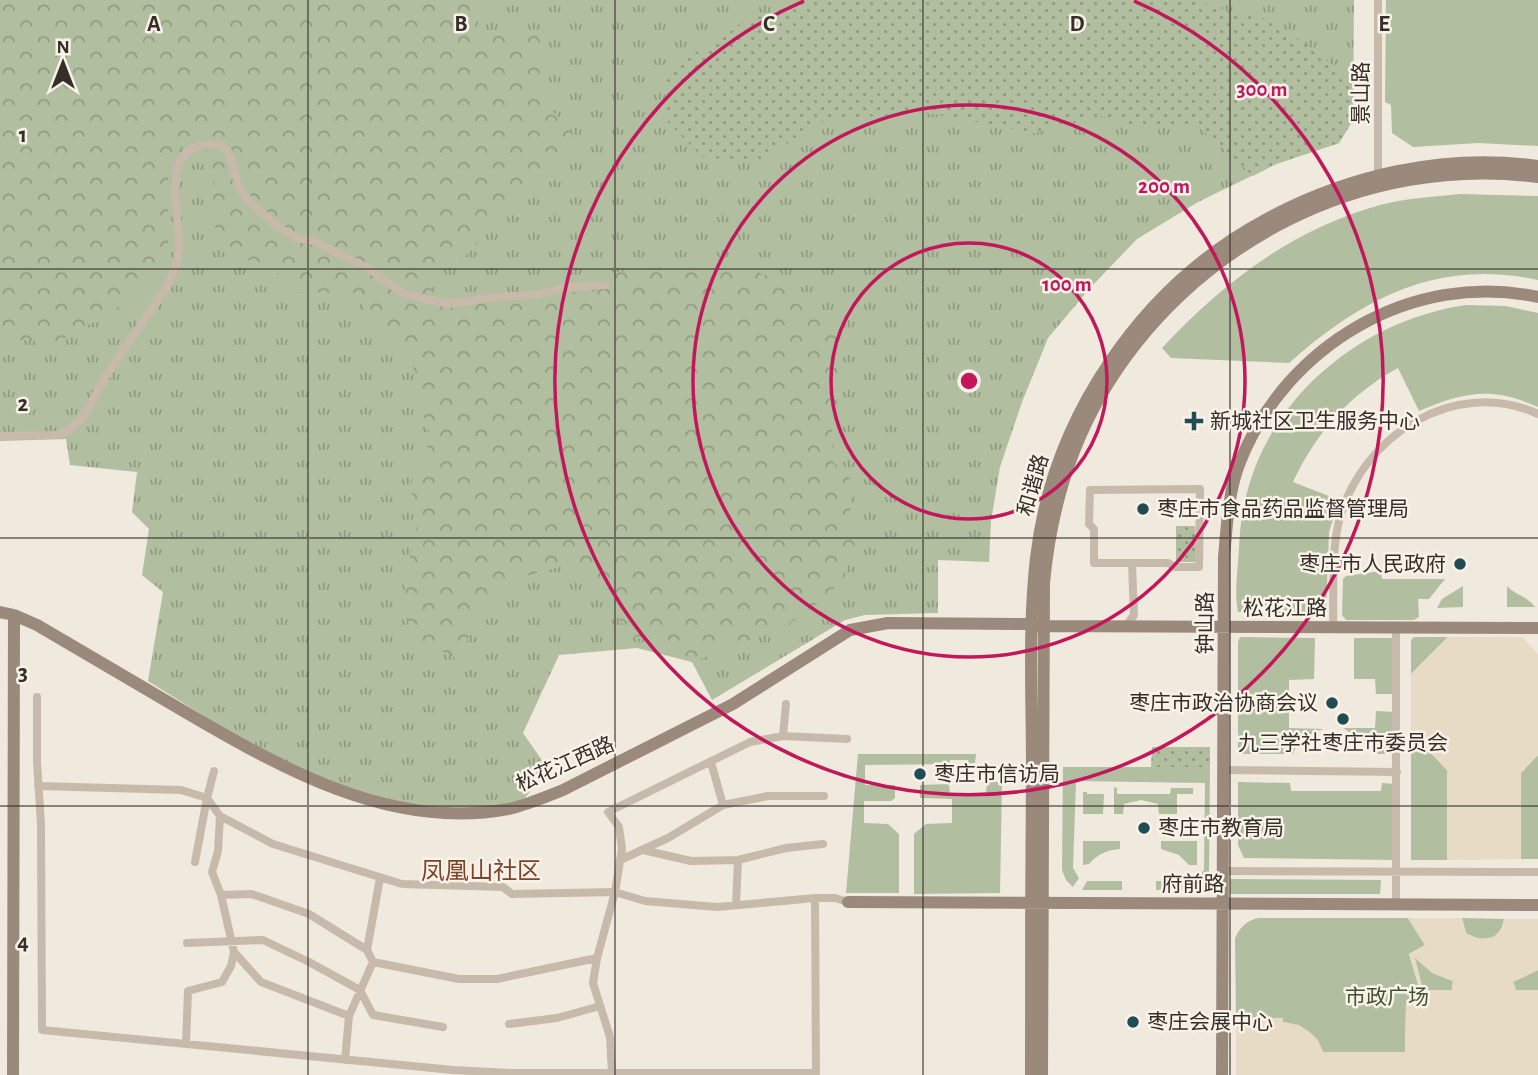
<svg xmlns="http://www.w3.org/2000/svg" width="1538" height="1075" font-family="'Alegreya Sans','Noto Sans SC',sans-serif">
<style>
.grass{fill:url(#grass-tufts)}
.forest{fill:url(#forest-crowns)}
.park{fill:url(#park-dots)}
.garden{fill:#b1be9f}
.plaza{fill:#e7dbc6;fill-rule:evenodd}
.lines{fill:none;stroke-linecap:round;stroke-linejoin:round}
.street{stroke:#c7baaa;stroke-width:8}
.secondary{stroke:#9b897c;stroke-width:12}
.grid{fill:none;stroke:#352e29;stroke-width:2;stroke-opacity:0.55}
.ring{fill:none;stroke:#c2185b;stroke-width:3.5}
.poi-dot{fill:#224c53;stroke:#f8f2e9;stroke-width:2.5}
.labels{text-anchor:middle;stroke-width:5;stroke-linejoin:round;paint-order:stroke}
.street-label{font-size:21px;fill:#352e29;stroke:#f8f2e9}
.poi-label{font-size:21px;fill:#352e29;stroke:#f8f2e9;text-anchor:start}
.park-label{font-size:21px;fill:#42512f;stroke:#f8f2e9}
.quarter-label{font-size:24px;fill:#7d4429;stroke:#f8f2e9}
.grid-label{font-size:23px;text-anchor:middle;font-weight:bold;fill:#352e29;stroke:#f8f2e9;stroke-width:5;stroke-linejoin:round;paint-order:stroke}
.centre{fill:#c2185b;stroke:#f8f2e9;stroke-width:3.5}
.ring-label{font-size:21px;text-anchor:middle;font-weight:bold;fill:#c2185b;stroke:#f8f2e9;stroke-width:5;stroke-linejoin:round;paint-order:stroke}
</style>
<defs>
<pattern id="grass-tufts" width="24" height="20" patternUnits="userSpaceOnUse" patternTransform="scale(1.75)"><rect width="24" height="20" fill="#b1be9f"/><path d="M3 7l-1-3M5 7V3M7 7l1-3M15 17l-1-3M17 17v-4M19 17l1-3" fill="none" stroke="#919b82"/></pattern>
<pattern id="forest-crowns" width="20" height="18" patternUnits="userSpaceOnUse" patternTransform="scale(1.75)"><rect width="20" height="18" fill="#b1be9f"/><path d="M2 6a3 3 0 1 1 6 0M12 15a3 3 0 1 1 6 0" fill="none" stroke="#919b82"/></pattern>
<pattern id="park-dots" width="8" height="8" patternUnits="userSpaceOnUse" patternTransform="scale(1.75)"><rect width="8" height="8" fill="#b1be9f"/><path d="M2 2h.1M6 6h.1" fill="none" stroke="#919b82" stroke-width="1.8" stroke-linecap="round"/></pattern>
</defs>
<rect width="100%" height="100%" fill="#f0e9dd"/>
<!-- grass -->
<path class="grass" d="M0 0H1354L1353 120 1339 143 1276 164 1198 202 1137 239 1090 288 1048 338 1022 402 1000 467 991 521 989 562 938 560V613L865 615 845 620 712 700 692 662 637 648 559 655 523 733 548 769 524 799 478 810 401 803 324 780 257 749 148 681 163 592 142 575 149 529 132 512 137 472 70 465 66 439 0 441Z"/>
<!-- forest -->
<path class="forest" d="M0 0H480L477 33 540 29 541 97 576 139 562 163 517 197 468 254 428 273 433 295 460 306 499 301H534L566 293 597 291 601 273 737 264 783 282 809 318 842 324V408L832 425 833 462 851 479 850 510 858 533 843 581 807 612 777 631 692 662 631 635 602 597 567 565 503 582 480 609 459 660 409 634 404 574 417 536 411 484 431 438 418 399 417 374 394 339 364 321 362 293 298 292 265 263 235 258 212 222 214 183 203 136 181 145 168 176V243L161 275 112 312 57 342 0 339Z"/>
<!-- park -->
<path class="park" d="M811 0H1199L1213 7 1274 21 1354 81 1353 120 1339 143 1276 164 1253 176 1198 126 1146 128 1102 116 1034 133 917 111 815 123 761 163 702 157 667 121V76L696 52 751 19Z
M1176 526H1195L1196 562H1176Z
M1152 747H1210V767H1151Z"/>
<!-- garden -->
<path class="garden" d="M1386 0H1538V146L1478 143 1413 147 1392 133 1391 105 1385 102Z
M1460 194 1538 196V280C1438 258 1362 298 1289 363L1171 358 1162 348C1224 282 1291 230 1380 205 1406 198 1433 197 1460 194Z
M1466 305 1506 306 1538 313V407C1492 386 1464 392 1419 411L1398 368C1350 394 1316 433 1293 482L1339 500 1329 532 1326 611 1324 614 1238 612C1234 592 1238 568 1239 548 1240 532 1241 516 1245 501 1268 396 1363 320 1466 305Z
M1381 571 1382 579H1445L1429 599H1418L1419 617 1414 620H1346L1342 615 1343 579 1346 576Z
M1463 586V607L1437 608 1442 599Z
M1507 586C1515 595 1527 596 1535 607H1507Z
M1240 637 1315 638 1314 679 1289 680V728L1324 729C1310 733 1298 739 1293 754H1238V642Z
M1414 637H1448L1411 674V640Z
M1354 638H1395L1396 694H1376L1375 679H1354Z
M1376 711 1396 712 1395 751 1392 754H1374L1365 742 1343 728H1375Z
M1411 732 1447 770V860H1411Z
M858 754H976L975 763 969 764 968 760H950V764L865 765V785H895V798L891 801H864V823L888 824 899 834V893H846Z
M1538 755V859H1521V773Z
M1063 767H1210L1209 873 1202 884 1198 877 1204 870 1205 783 1076 781 1073 868 1079 878 1073 887 1066 880 1062 870Z
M987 782H1002L1000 893 914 894V834L926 824 952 823V799L920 798V785L949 784 950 794H986Z
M1238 782 1290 783 1291 791H1381L1382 783 1394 784 1395 860 1244 858 1238 845Z
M1114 787 1117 788V794H1170L1171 788H1193V794H1177V814H1159L1158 804 1141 800 1124 804 1123 814H1114Z
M1083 792H1087V794H1104L1103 814H1083Z
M1083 841H1120V849C1107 850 1098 854 1089 864L1083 865Z
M1161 841H1197V865H1189L1179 855 1161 849Z
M1230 879 1381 880 1380 894H1230Z
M1087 881H1122V890H1082Z
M1156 881H1192L1197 889 1156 890Z
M1258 918H1408L1425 945 1409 954 1420 991V1004H1406L1405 1052H1323C1315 1033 1302 1026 1283 1022L1282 1018H1236L1235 938C1241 926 1246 921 1258 918Z
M1462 918 1504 919C1501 940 1483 944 1466 933Z
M1414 956C1425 968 1438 976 1453 981L1452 990H1423Z
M1538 970V990H1516L1513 982Z"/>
<!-- plaza -->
<path class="plaza" d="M1448 637H1522L1538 654V755L1521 773V859L1447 860V770L1411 732V674Z
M1408 918H1462L1466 933 1479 939 1494 937 1503 927 1504 919H1538V970L1513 982 1516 990H1538V1075H1236V1018H1283V1022L1299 1025 1311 1033 1318 1040 1323 1052H1405L1406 1003H1420V991L1409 954 1425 945ZM1415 958 1432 973 1453 981 1452 990H1423Z"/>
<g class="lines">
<!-- street -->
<path class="street" d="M1378 179V0
M0 436 56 435 69 430 84 416 109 371 167 287C172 275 178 263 179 250 181 209 154 140 220 144L229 153 239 187 250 202 279 227 296 238 313 241 368 268 404 294 449 304 495 297 537 295 557 289 573 287 605 285
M1200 489 1199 567H1175L1168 563H1094V529L1089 524 1090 490Z
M1125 627 1134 615 1132 564
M1333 627C1334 592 1331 555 1339 521 1361 436 1454 376 1538 414
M1396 628V904
M37 697V762L41 824 42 1030 453 1070 512 1073H816L815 898
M783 736 786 704
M1223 770 1397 772
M38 786 181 790 207 798 220 816 273 844 402 884 503 887 512 894 615 892 645 901 717 907 815 898H835L848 902
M723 805 768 796H824
M643 850 691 861 738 860 786 848 823 844
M620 860 668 838 723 805 711 762
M195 862 207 798 214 771
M1223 871 1538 872
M221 895 252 894 309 914 367 950
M736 904 738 860
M187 943 263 940 309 962 360 990 373 1015 443 1027
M234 952 261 982 349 1016
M373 962 459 979H497L597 958
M509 1024 557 1018 600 1006
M186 1044 188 991 222 982 231 966 234 952 221 895 212 872 218 851 220 816
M345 1060 349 1016 373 962 367 950 380 878
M612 1073 610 1037 593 983 597 958 615 892 622 849 619 827 608 812 750 742 783 736 847 739"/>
<!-- secondary -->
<path class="secondary" d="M0 612 14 615 37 625C83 652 129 679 175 706 274 764 388 832 508 809 527 805 545 797 563 790L733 704 850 630 888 623 1032 624
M1036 626 1538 628
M848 902 1538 905
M13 1075 14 615
M1031 1075C1031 972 1031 870 1032 767 1032 698 1028 627 1036 558 1052 418 1141 287 1265 220 1348 175 1444 153 1538 166
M1042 1075 1044 583C1050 518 1067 454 1100 397 1188 244 1363 154 1538 177
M1222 1075 1224 557C1227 526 1228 492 1240 462 1286 345 1413 270 1538 297"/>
</g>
<!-- grid -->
<path class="grid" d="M308 0V1075M615 0V1075M923 0V1075M1230 0V1075M0 269H1538M0 538H1538M0 806H1538"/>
<!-- distance rings -->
<g class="ring">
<circle cx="969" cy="381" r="138"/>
<circle cx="969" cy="381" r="276"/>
<path d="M1134 1A414 414 0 1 1 804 1"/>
</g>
<!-- markers -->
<g class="poi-dot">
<path d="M1190.5 410.5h7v7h7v7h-7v7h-7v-7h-7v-7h7z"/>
<circle cx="1143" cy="509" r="7"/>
<circle cx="1460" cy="564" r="7"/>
<circle cx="1332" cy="703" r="7"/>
<circle cx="1343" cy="719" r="7"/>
<circle cx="920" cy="774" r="7"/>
<circle cx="1144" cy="828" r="7"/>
<circle cx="1133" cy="1022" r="7"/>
</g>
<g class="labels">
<!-- street labels -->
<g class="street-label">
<text transform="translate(1361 93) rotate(-90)" y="7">景山路</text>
<text transform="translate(1033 485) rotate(-74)" y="7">和谐路</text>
<text x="1285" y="615">松花江路</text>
<text transform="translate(1205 623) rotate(-90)" y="7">钟山路</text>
<text transform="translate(565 764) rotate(-24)" y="7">松花江西路</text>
<text x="1193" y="891">府前路</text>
</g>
<!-- poi labels -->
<g class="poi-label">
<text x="1210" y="428">新城社区卫生服务中心</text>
<text x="1157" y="516">枣庄市食品药品监督管理局</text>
<text x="1446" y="571" text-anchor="end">枣庄市人民政府</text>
<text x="1318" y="710" text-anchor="end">枣庄市政治协商会议</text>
<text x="1343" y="750" text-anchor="middle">九三学社枣庄市委员会</text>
<text x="934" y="781">枣庄市信访局</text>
<text x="1158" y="835">枣庄市教育局</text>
<text x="1147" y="1029">枣庄会展中心</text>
</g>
<!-- park labels -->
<g class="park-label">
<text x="1387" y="1004">市政广场</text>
</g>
<!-- quarter labels -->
<g class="quarter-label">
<text x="481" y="879">凤凰山社区</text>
</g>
</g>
<g class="grid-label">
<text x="154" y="31">A</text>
<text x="461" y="31">B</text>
<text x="769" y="31">C</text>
<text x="1077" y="31">D</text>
<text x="1384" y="31">E</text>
<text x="23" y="142">1</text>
<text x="23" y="411">2</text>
<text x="23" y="680">3</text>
<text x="23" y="949">4</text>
</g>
<circle cx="969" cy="381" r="10" class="centre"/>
<g class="ring-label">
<text x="1262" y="96">300 m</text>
<text x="1164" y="193">200 m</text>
<text x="1067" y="291">100 m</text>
</g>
<!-- north arrow -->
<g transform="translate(63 63)" stroke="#f8f2e9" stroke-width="5" paint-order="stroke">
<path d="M0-5L12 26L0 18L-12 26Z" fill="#352e29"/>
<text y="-10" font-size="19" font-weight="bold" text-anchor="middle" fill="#352e29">N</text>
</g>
</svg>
